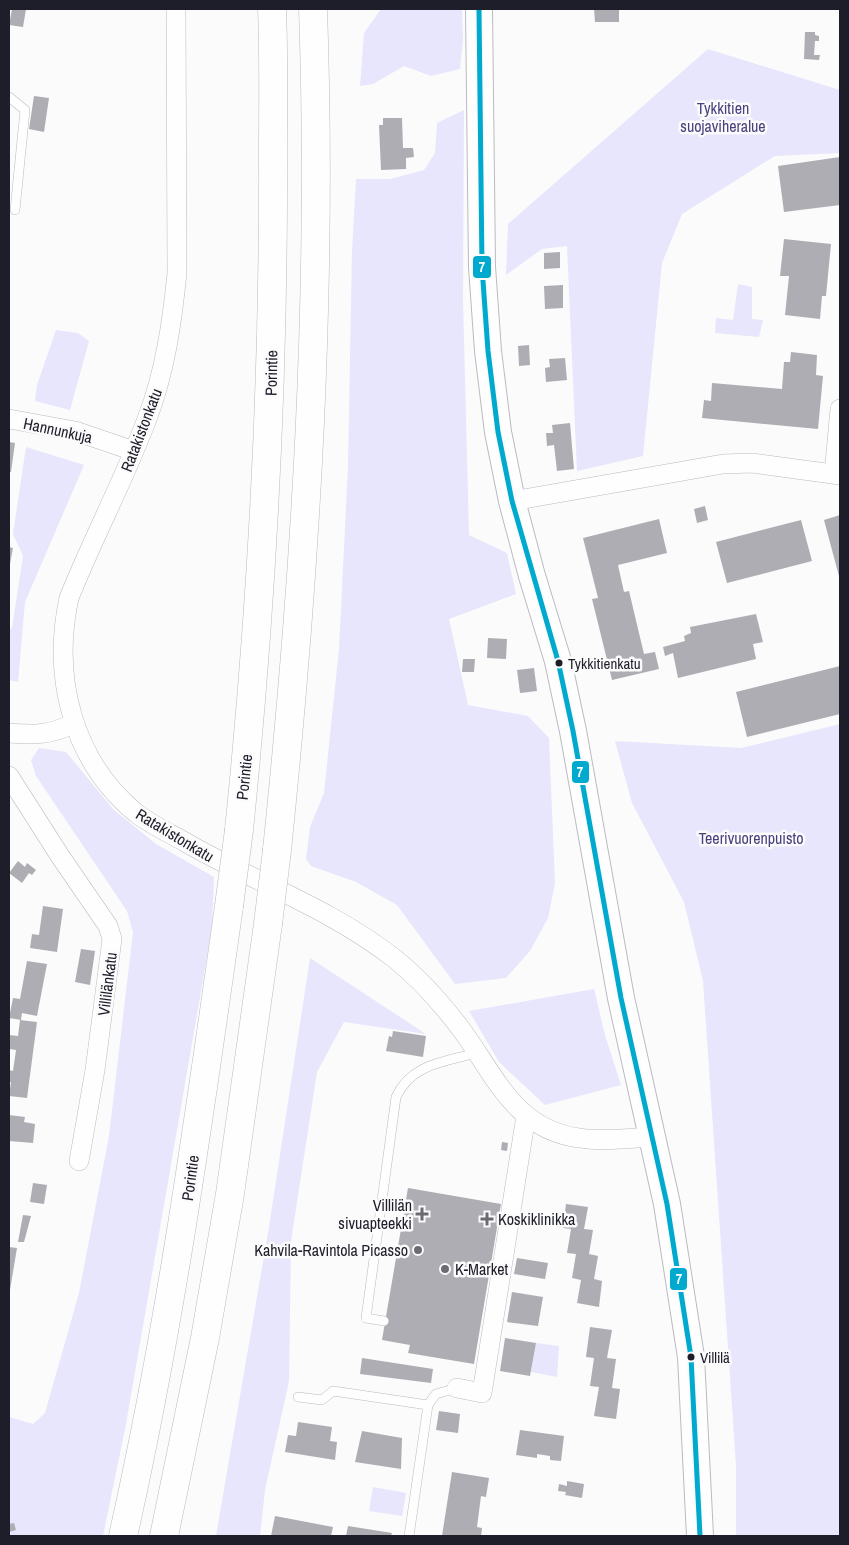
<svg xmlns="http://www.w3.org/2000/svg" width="849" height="1545" font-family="'Archivo Narrow',sans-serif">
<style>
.green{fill:#e7e6fc}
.building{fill:#aeadb4}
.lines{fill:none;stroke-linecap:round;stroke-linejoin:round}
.service-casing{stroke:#bbbac1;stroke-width:10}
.minor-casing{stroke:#bbbac1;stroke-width:20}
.secondary-casing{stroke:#bbbac1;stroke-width:28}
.motorway-casing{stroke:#bbbac1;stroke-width:29}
.service{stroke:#fefefe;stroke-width:9}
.minor{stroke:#fefefe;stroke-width:19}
.secondary{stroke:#fefefe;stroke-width:26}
.motorway{stroke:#fefefe;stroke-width:28}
.motorway-bridge-casing{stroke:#bbbac1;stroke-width:29;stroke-linecap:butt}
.motorway-bridge{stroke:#fefefe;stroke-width:28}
.bus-1-casing{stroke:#fbfbfb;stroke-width:9}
.bus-1{stroke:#00a9ce;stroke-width:5}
.bus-dot{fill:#1e1d2a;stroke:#fbfbfb;stroke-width:2}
.poi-dot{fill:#6b6b73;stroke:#fbfbfb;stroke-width:2}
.labels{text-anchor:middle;stroke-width:5;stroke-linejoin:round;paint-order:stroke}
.bus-label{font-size:15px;fill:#1e1d2a;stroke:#fbfbfb;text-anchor:start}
.park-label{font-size:16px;fill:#49417f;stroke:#fbfbfb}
.street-label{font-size:16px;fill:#1e1d2a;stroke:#fbfbfb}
.poi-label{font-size:16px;fill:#1e1d2a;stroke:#fbfbfb;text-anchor:end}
.line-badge{stroke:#fbfbfb;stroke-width:2}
.badge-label{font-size:14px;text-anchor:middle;font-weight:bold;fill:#fff}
</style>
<rect width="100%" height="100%" fill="#fbfbfb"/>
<!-- green -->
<path class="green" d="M381 9H462L463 39 460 69 431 76 404 66 373 84 360 86 364 33Z
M708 49 840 90V153L775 156 682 214 662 263 643 456 577 471 567 246 542 249 506 275 508 224Z
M464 110 463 299 469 535 507 553 516 594 449 619 468 705 528 716 549 738 555 884 548 918 530 951 506 978 455 984 397 905 356 882 311 866 306 859 310 827 324 793 339 649 348 467 352 250 356 179H390L424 170 435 153 437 123Z
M738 284 752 287V319L763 320 759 337 715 333 716 318 733 320Z
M56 330 78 333 89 341 70 410 35 401 37 385Z
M26 447 84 465 25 602 18 682 9 680V630L12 628 23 556 13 534Z
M840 724V1536H736V1465L703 981 684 902 632 803 615 741 741 748Z
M39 748 66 752 113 809 156 844 214 877 212 928 126 1424 103 1536H9V1417L33 1424 45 1413 79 1293 109 1136 133 932 127 911 36 776 31 760Z
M310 958 426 1034 344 1022 317 1072 291 1241 289 1381 265 1490 260 1536H216L269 1227Z
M594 989 605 1035 621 1085 545 1105 499 1062 469 1011Z
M536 1343 559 1346 557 1377 531 1372Z
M373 1487 406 1493 402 1516 369 1511Z"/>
<!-- building -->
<path class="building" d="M12 9H26L23 27 9 25Z
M594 9H619V22H595Z
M805 32H815V35L819 36V41H815L814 55H820L819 60 804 59Z
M34 96 49 98 44 132 29 129Z
M383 118H402L403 148H413L414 157 406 158V169L381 170 379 125H383Z
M840 157V205L784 212 778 166Z
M784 239 831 244 826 296H822L820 319 785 315 789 276H780Z
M560 252V268L544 269V253Z
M563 285V308L545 309 544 286Z
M529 345 530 365 519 366 518 346Z
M791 352 817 355 816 375 823 376 818 429 702 418 704 400 711 401 712 383 782 389 784 362H790Z
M565 358 567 380 546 382 545 368 550 367 549 359Z
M570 423 574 469 557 471 554 445 547 446 546 433H553L552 425Z
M9 442 15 443 11 472H9Z
M705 506 708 520 697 523 694 509Z
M840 515V580L824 520Z
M659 519 667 553 618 565 624 592 629 591 644 654 655 652 659 669 612 680 592 599 598 598 583 538Z
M801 520 812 561 727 583 716 542Z
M9 547 13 548 10 564H9Z
M756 614 763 642 753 644 756 659 678 678 673 653 665 656 663 647 685 641 684 636 691 633 690 627Z
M488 638 507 639 506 659 487 658Z
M463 659H475L474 672H462Z
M840 666V714L747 737 736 692Z
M534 668 537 691 520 693 517 670Z
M18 861 25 867 27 863 36 870 32 875 29 873 22 883 9 873Z
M43 906 63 909 57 952 30 948 32 934 39 935Z
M81 949 95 951 90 985 75 982Z
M27 961 47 964 37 1016 22 1013 21 1020 9 1018 13 998 20 999Z
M20 1020 37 1022 27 1098 9 1096 11 1082H9V1070L13 1071 16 1050 9 1049V1035L18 1036Z
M393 1031 426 1036 423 1057 386 1051 389 1036 392 1037Z
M9 1115 25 1117 24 1122 35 1124 33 1143 9 1141Z
M502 1142 508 1143 507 1151 501 1150Z
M33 1183 47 1185 44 1204 30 1202Z
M408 1188 501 1204 474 1364 408 1353 410 1345 382 1340Z
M566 1204 588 1207 584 1229 593 1230 589 1254 598 1256 594 1279 602 1281 599 1307 577 1303 581 1280 572 1278 576 1254 567 1253 571 1229 563 1228Z
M23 1215 31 1216 24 1242H18Z
M9 1247 17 1248 10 1290H9Z
M517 1258 548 1263 545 1279 514 1274Z
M512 1292 543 1297 538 1326 507 1322Z
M590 1327 612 1330 607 1358 616 1359 612 1388 620 1389 616 1419 594 1416 599 1387 590 1386 594 1358 586 1357Z
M505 1338 536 1343 530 1376 500 1371Z
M362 1358 433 1369 431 1383 360 1374Z
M439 1411 460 1414 458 1433 436 1430Z
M298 1422 332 1427 330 1441 337 1442 335 1460 285 1452 288 1435 296 1436Z
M520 1430 564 1436 561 1461 550 1460V1456L537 1454V1458L516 1455Z
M362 1431 402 1438 401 1469 355 1462Z
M452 1472 489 1478 486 1497 481 1496 477 1527 482 1528 481 1536H442Z
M567 1481 584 1484 582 1498 565 1495 566 1492 558 1491 559 1484 567 1486Z
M275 1516 333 1527 331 1536H271Z
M14 1523 16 1530 9 1532V1524Z
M348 1526 392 1533 391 1536H346Z"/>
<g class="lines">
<!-- service casing -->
<g class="service-casing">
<path id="service" d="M9 97 25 110 15 210
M384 1321 366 1318 396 1097C411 1064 444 1062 476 1053
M298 1397 322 1400 333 1391 428 1405
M409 1536 428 1405 436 1394 457 1388"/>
</g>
<!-- minor casing -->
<g class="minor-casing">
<path id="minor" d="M176 9 177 273C172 323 165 372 147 419 124 480 93 538 69 598 52 677 72 760 136 813 150 824 169 833 185 842 254 882 332 909 395 959 420 979 442 1004 461 1029 495 1075 514 1129 579 1138 603 1142 629 1138 653 1137
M9 419 75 431 134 451
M834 474 840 409
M512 501 723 464 752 463 840 475
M9 733C35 735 49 735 73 724
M9 776 60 856 108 926 112 939 95 1070 79 1161
M457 1388 482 1393 526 1116"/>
</g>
<!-- secondary casing -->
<g class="secondary-casing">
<path id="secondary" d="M479 9 482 267 488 351 498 432 512 501 532 576 558 661 573 731 621 998 667 1204 691 1357 700 1536"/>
</g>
<!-- motorway casing -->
<g class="motorway-casing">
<path id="motorway" d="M239 830C262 605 274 380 273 153 273 105 274 57 272 9
M277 850C306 570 323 290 313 9
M123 1536C170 1328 199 1118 229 906
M164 1536 205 1338 230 1194 268 924"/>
</g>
<!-- service -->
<use href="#service" class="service"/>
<!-- minor -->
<use href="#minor" class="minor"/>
<!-- secondary -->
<use href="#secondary" class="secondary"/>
<!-- motorway -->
<use href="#motorway" class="motorway"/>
<!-- motorway-bridge casing -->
<g class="motorway-bridge-casing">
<path id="motorway-bridge" d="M229 906 239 830
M268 924 277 850"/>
</g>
<!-- motorway-bridge -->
<use href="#motorway-bridge" class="motorway-bridge"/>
<!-- bus-1 casing -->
<g class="bus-1-casing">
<path id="bus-1" d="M479 9 482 267 488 351 498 432 512 501 558 661 573 731 621 998 667 1204 691 1357 700 1536"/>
</g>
<!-- bus-1 -->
<use href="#bus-1" class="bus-1"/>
</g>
<!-- markers -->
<g class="bus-dot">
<circle cx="559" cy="663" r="4.5"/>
<circle cx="691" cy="1357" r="4.5"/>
</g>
<g class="poi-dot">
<path d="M419.5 1206.5h5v5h5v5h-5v5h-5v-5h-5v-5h5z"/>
<path d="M484.5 1211.5h5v5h5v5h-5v5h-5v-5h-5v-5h5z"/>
<circle cx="418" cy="1250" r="5"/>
<circle cx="445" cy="1269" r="5"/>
</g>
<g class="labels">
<!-- bus labels -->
<g class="bus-label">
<text x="568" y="669">Tykkitienkatu</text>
<text x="700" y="1363">Villilä</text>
</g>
<!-- park labels -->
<g class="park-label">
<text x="723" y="114">Tykkitien<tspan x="723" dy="18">suojaviheralue</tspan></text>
<text x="751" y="844">Teerivuorenpuisto</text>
</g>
<!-- street labels -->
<g class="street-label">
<text transform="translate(271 373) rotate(-89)" y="6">Porintie</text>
<text transform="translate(58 430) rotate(12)" y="6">Hannunkuja</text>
<text transform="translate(141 430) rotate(-69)" y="6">Ratakistonkatu</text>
<text transform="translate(244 777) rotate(-84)" y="6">Porintie</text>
<text transform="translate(175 835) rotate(31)" y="6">Ratakistonkatu</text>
<text transform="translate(107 984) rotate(-83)" y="6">Villilänkatu</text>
<text transform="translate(190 1178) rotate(-82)" y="6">Porintie</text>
</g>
<!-- poi labels -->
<g class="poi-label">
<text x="412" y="1211">Villilän<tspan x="412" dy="18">sivuapteekki</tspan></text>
<text x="498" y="1225" text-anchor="start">Koskiklinikka</text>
<text x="408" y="1256">Kahvila-Ravintola Picasso</text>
<text x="455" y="1275" text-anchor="start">K-Market</text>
</g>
</g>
<g class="line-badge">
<rect x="472" y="255" width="20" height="24" rx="5" fill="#00a9ce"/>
<rect x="571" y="760" width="19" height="24" rx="5" fill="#00a9ce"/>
<rect x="669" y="1267" width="19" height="24" rx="5" fill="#00a9ce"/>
</g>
<g class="badge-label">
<text x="482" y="272">7</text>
<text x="580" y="777">7</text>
<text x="679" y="1284">7</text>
</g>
<!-- border -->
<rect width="849" height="1545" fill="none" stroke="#1e1d2a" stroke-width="20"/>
</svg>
